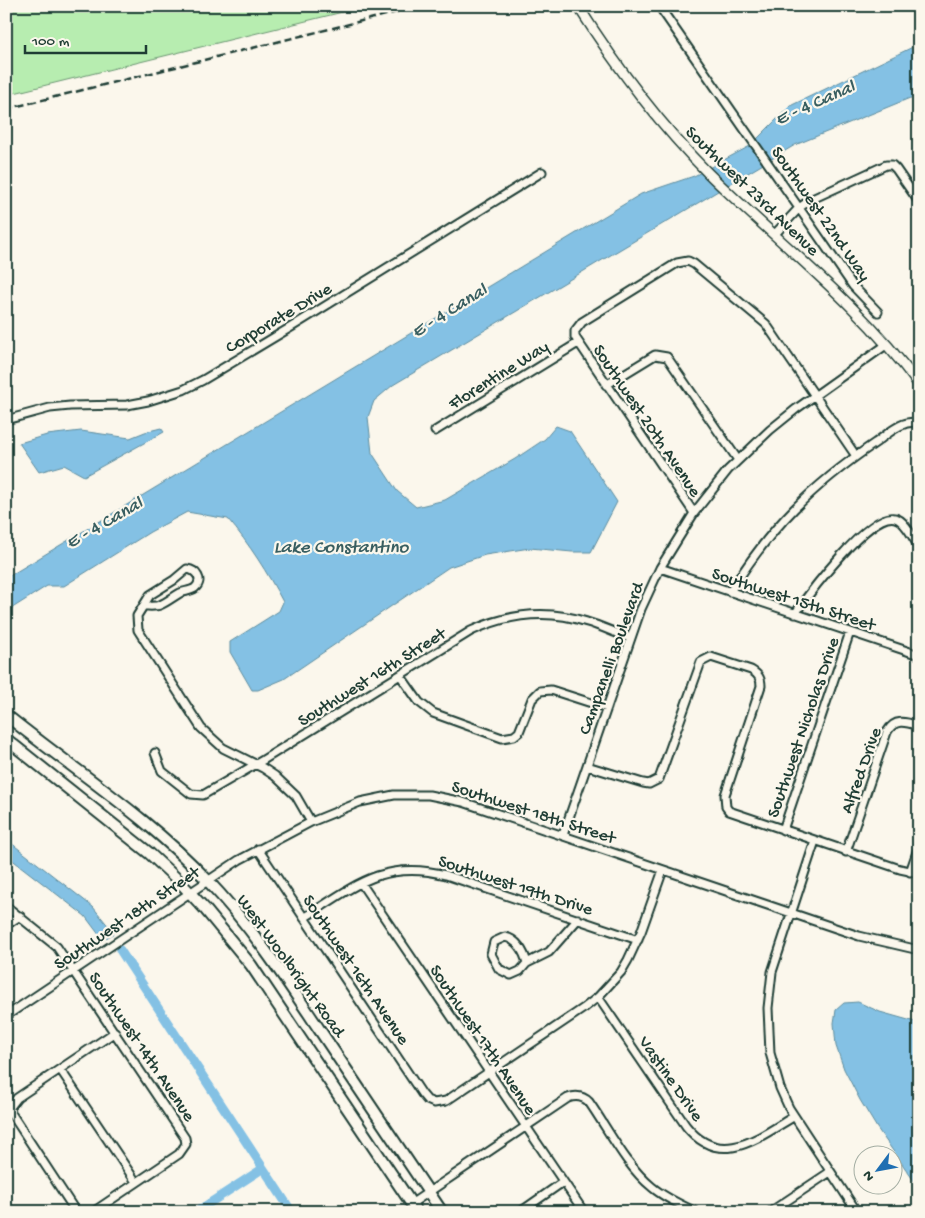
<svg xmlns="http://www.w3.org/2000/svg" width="925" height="1218" font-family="'Gochi Hand',sans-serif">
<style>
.green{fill:#b7edb0;stroke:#6b9572}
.water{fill:#84c1e4;stroke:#5c8c9e}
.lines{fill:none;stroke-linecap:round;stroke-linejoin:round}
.canal{stroke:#84c1e4;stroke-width:9}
.minor-casing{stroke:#1f3d34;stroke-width:11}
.tertiary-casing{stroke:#1f3d34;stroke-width:12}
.secondary-casing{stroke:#1f3d34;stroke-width:14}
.minor{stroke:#fbf7ec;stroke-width:7}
.tertiary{stroke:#fbf7ec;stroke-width:9}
.secondary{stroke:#fbf7ec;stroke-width:10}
.rail{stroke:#1f3d34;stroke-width:2.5;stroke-dasharray:8 4;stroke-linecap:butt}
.labels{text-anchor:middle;stroke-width:4.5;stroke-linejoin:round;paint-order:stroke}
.street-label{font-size:18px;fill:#1f3d34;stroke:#fbf7ec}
.water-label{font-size:19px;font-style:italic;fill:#385e60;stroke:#fbf7ec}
</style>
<rect width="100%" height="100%" fill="#fbf7ec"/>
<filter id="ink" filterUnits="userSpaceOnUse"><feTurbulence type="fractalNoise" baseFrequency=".02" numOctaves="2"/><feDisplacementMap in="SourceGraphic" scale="10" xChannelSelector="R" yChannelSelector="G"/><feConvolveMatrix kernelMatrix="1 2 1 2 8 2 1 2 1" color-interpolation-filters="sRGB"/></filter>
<g filter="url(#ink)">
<!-- green -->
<path class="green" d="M6 6H367L6 95Z"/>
<!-- water -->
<path class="water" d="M919 44V100L910 98 795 145 393 385 374 401 368 417 372 453 397 491 416 507 445 500 515 459 545 439 556 426 570 431 617 502 591 552H572L530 548 485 555 449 567 284 679 258 690H252L230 652V642L279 611 283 602C267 572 250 545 228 519L187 512 150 532 64 586H47L6 612V578L641 194 694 176 750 146 790 106Z
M161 428 164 432 84 476 64 465 39 472 19 443 47 435 81 431 130 438 145 432Z
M6 839 93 907 114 933 103 940 85 916 6 855Z
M858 1002 880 1012 919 1023V1188L877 1128 860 1100 844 1069 836 1046 834 1023 836 1010 844 1003Z"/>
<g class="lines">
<!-- canal -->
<path class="canal" d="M120 950 292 1212
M196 1212 262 1169"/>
<!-- minor casing -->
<g class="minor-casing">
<path id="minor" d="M659 6 853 286 878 312
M774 235 799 208 810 200 886 165H892L896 169 919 202
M606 385 655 355 667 357 738 460
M6 420 50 408 70 406 127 405 148 401 183 390 203 380 293 326 542 172
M435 431 578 343
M694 513 575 337V331L582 322 677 263 688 261 694 264 766 324 856 456
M660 568 919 655
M730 592C771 526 812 486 875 443 888 434 902 419 919 423
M144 606C149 606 155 607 160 605 167 602 173 597 180 593 185 591 191 591 195 588 204 580 196 570 187 569L174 580 150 595 137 616 138 630 201 728 223 748 263 768 275 776 296 796 311 822
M795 614C808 595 870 511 895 518 905 520 913 538 919 547
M400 675 419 702 433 713 502 738 514 736 519 732 532 699 540 691 551 690 607 708
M155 753 162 771 191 794 203 795 263 760 471 631C508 614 548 609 587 622 601 626 615 633 630 638
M587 766 643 783 649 784 659 779 701 662 711 657 751 670C758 674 761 678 761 686L725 795 726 807 729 811 900 869 919 873
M783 830 850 632
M563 835 641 609 660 568 694 513 728 470 770 430 796 409 886 345
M815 841 772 972 768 1008 770 1053 780 1088 789 1108 857 1212
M258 849 422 1094 427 1100 434 1103 446 1101 584 1008 598 997 621 972 628 960 641 932 663 870
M846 852 887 732C895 718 906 722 919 726
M910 872 919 846
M361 883 584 1212
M6 906 57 947 185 1138 186 1144 179 1154 93 1212
M304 918C354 886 384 859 446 875L638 940
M6 925 20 916
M505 937C517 939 524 952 527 963L520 971 511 975 499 969 491 954 494 942Z
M527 963 549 952 578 919
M598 997 686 1126C720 1169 758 1138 793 1117
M6 1016 239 860 311 822 360 802 394 795H429L463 802 859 936 919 950
M60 1069 136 1182
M411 1204 568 1098C576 1095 583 1096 589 1102 608 1129 626 1166 652 1187 665 1198 681 1205 696 1212
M76 1212 11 1113 10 1107 17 1098 115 1032
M520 1212 563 1182
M770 1212 830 1172"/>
</g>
<!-- tertiary casing -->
<g class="tertiary-casing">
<path id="tertiary" d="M578 6C616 66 658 123 708 173 779 243 860 304 919 385"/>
</g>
<!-- secondary casing -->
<g class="secondary-casing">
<path id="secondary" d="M6 715C74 770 148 817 208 881 251 926 285 978 319 1029 360 1090 401 1151 442 1212
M6 739 149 853 178 880 205 909 251 965 417 1212"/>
</g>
<!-- minor -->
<use href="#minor" class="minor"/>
<!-- tertiary -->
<use href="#tertiary" class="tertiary"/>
<!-- secondary -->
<use href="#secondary" class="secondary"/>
<!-- rail -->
<path class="rail" d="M6 109 422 6"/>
</g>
</g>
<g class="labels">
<!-- street labels -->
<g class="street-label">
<text transform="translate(753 190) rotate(44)" y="6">Southwest 23rd Avenue</text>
<text transform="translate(822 213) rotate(55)" y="6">Southwest 22nd Way</text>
<text transform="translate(278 317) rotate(-31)" y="6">Corporate Drive</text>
<text transform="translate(498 374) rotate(-32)" y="6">Florentine Way</text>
<text transform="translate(648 420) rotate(56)" y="6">Southwest 20th Avenue</text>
<text transform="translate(794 598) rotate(18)" y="6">Southwest 15th Street</text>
<text transform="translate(610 658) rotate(-70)" y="6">Campanelli Boulevard</text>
<text transform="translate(371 676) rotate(-32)" y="6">Southwest 16th Street</text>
<text transform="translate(802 727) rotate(-71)" y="6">Southwest Nicholas Drive</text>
<text transform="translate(860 770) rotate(-70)" y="6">Alfred Drive</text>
<text transform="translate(534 811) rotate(18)" y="6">Southwest 18th Street</text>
<text transform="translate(516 884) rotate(18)" y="6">Southwest 19th Drive</text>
<text transform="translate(126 917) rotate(-34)" y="6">Southwest 18th Street</text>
<text transform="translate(292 965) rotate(54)" y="6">West Woolbright Road</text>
<text transform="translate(357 969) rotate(56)" y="6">Southwest 16th Avenue</text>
<text transform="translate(484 1039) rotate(56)" y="6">Southwest 17th Avenue</text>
<text transform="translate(143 1046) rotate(56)" y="6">Southwest 14th Avenue</text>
<text transform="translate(672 1078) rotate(55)" y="6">Vastine Drive</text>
</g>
<!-- water labels -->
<g class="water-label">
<text transform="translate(814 101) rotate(-24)" y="7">E - 4 Canal</text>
<text transform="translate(448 309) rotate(-32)" y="7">E - 4 Canal</text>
<text transform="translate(103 521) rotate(-30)" y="7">E - 4 Canal</text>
<text x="341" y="552">Lake Constantino</text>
</g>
</g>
<!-- margin -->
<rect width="925" height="1218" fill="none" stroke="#fbf7ec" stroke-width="25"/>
<rect x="12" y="12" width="900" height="1193" fill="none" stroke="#1f3d34" stroke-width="2" filter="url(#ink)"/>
<!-- north arrow -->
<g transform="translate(878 1170) rotate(238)"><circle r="24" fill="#fbf7ec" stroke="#a3ada2"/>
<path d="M0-4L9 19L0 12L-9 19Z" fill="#1f6fb2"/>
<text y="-8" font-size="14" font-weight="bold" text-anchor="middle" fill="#1f3d34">N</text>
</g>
<!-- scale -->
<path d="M25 45v8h121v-8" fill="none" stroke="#1f3d34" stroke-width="2.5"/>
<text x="32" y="45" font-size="15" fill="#1f3d34" stroke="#fbf7ec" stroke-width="4" paint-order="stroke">100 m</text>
</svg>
